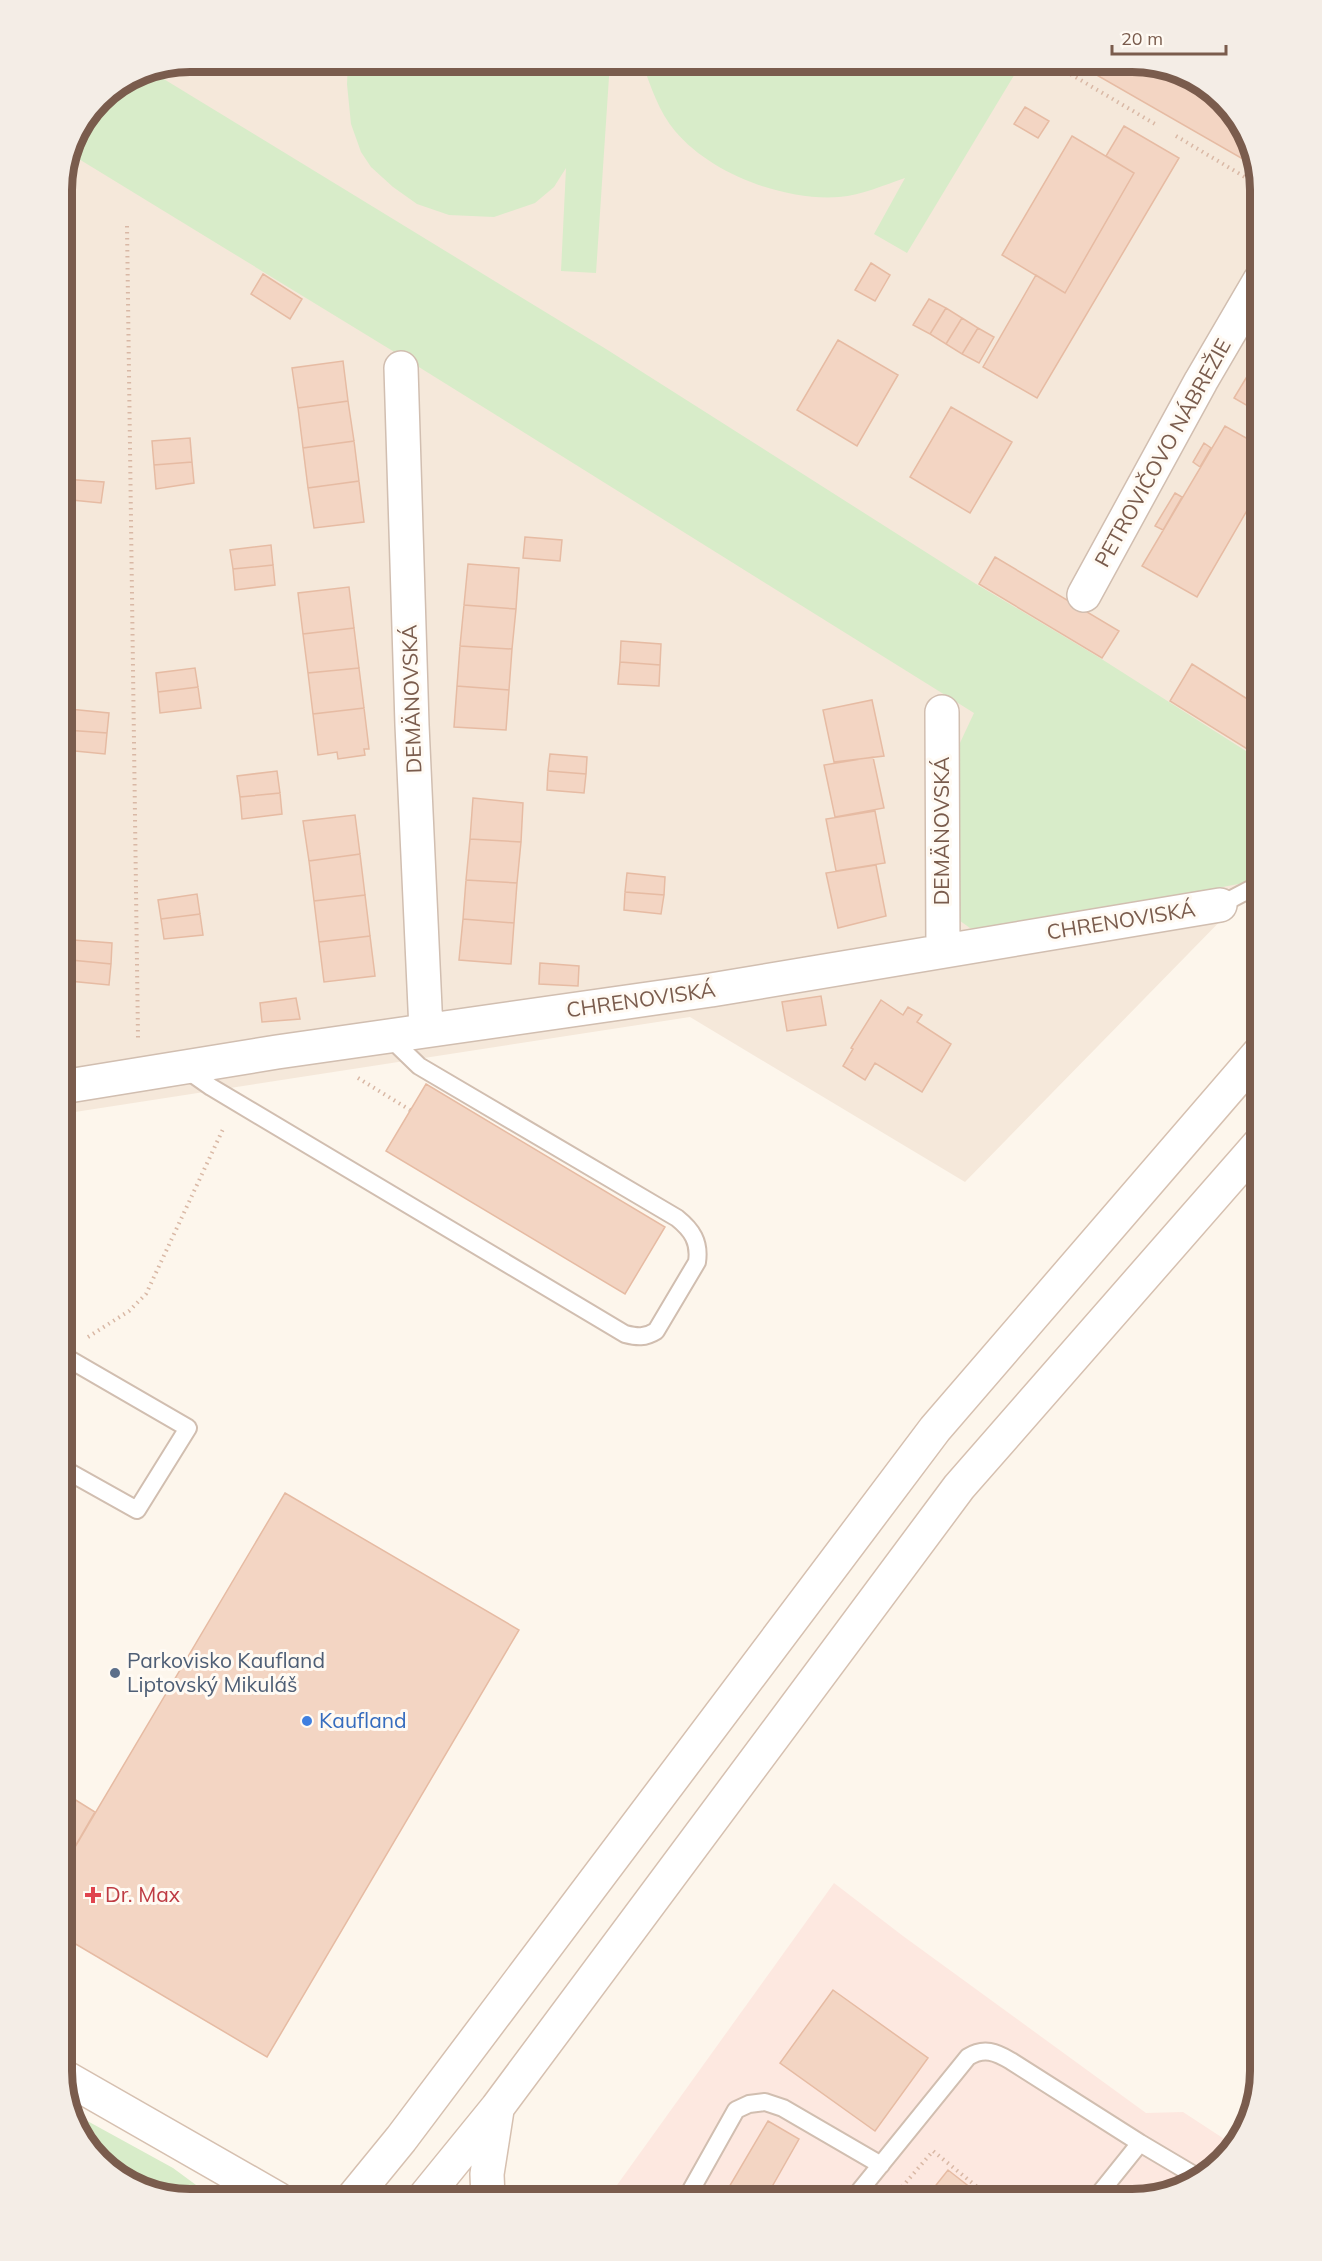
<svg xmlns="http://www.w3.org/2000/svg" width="1322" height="2261" font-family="Mulish,sans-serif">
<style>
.residential{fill:#f5e8da}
.commercial{fill:#fde8e0}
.green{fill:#d8ecc9}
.building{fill:#f3d5c3;stroke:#e6bba3;stroke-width:1.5}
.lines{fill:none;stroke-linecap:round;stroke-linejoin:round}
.lane-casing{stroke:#d1beb0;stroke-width:20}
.street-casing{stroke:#d1beb0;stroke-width:36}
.secondary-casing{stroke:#d6c0b0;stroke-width:36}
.path{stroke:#d9b8a5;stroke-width:4;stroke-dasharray:1.5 4.5;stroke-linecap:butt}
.lane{stroke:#fff;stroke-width:16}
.street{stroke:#fff;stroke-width:33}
.secondary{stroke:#fff;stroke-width:33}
.service-dot{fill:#5c6f8a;stroke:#fffaf3;stroke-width:2}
.shop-dot{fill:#3f7fe0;stroke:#fffaf3;stroke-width:2}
.health-dot{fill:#e0444e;stroke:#fffaf3;stroke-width:2}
.labels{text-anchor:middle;stroke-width:6;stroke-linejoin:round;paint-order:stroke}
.street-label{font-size:21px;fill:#7a5c4d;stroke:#fffaf3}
.service-label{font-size:21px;fill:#4e5e75;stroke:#fffaf3;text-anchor:start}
.shop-label{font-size:21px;fill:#366cbe;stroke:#fffaf3;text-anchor:start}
.health-label{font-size:21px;fill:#be3a42;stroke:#fffaf3;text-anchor:start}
.rim{fill:none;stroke:#7a5c4d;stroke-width:8}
</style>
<rect width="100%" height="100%" fill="#fdf6ec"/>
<!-- residential -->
<path class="residential" d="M190 62H1141L1204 83 1247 133 1260 190V874L1234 907 965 1182 690 1017 62 1114V182L71 140 99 99 141 71Z"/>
<!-- commercial -->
<path class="commercial" d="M834 1883 903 1936 1146 2113 1183 2112 1235 2146 1189 2186 1132 2199H607Z"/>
<!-- green -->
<path class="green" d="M348 62H610L596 273 561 271 566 168 554 187 535 203 494 217 449 215 417 204 393 187 371 167 361 152 351 124 347 84Z
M642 62H1022L907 253 874 234 905 178C884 185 862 195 839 197 784 201 711 174 675 131 659 112 650 85 642 62Z
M149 70 606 349 976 584 1100 658 1260 760V868L1249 882 995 930 970 928 956 918 959 745 974 713 414 364 69 153C72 139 89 109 100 99 109 89 136 72 149 70Z
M71 2112 173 2168 215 2199H182L118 2178 75 2128Z"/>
<!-- building -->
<path class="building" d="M1074 62H1141L1204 83 1247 133 1255 166Z
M1025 107 1049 121 1038 138 1014 124Z
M1124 126 1179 158 1037 398 983 367 1036 275 1065 293 1134 173 1106 156Z
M1072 136 1134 173 1065 293 1002 255Z
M871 263 890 275 875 301 855 290Z
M263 274 302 299 290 319 251 294Z
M929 299 946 308 930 334 913 325Z
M946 308 962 318 946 344 930 334Z
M962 318 978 328 962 354 946 344Z
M978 328 994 337 979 363 962 354Z
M838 340 898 375 857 446 797 410Z
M1260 355V413L1234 398Z
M343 361 348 401 298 408 292 368Z
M348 401 354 441 303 448 298 408Z
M951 407 1012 442 970 513 910 477Z
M1260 413V488L1197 597 1142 566 1225 426 1246 438Z
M190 438 192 462 154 465 152 441Z
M354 441 359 481 308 488 303 448Z
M1204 443 1211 448 1200 467 1193 462Z
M192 462 194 483 156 489 154 465Z
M64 479 104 482 101 503 62 499Z
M359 481 364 522 314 528 308 488Z
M1175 493 1182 497 1163 530 1155 526Z
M525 537 562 540 560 561 523 558Z
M271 545 273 565 233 569 230 550Z
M995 557 1119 631 1102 658 979 584Z
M468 564 519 568 516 609 464 605Z
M273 565 275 585 235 590 233 569Z
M349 587 354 628 303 634 298 593Z
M464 605 516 609 512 649 460 646Z
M354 628 359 668 308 673 303 634Z
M621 641 661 644 660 665 620 662Z
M460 646 512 649 509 690 457 686Z
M620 662 660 665 659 686 618 684Z
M1192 664 1260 707V757L1170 701Z
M195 668 198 687 158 692 156 673Z
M359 668 364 708 313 714 308 673Z
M457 686 509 690 506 730 454 727Z
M198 687 201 708 160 713 158 692Z
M872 700 884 756 834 762 823 710Z
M364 708 369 749H364L365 755 338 759 337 752 318 755 313 714Z
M69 709 109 713 107 733 66 730Z
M66 730 107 733 105 754 65 750Z
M550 754 587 757 586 774 548 771Z
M873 757 884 808 835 817 824 765Z
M277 771 280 793 240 797 237 776Z
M548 771 586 774 584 793 547 790Z
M280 793 282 814 242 819 240 797Z
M473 798 523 803 521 842 470 839Z
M875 811 885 863 836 871 826 819Z
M355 815 360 854 309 861 303 821Z
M470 839 521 842 517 883 466 880Z
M360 854 365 895 314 901 309 861Z
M876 865 886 916 838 928 826 873Z
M627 873 665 877 664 895 625 892Z
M466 880 517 883 514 923 463 919Z
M625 892 664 895 661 914 624 910Z
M197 894 200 914 161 919 158 900Z
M365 895 370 936 319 942 314 901Z
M200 914 203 935 164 939 161 919Z
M463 919 514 923 511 964 459 960Z
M370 936 375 976 324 982 319 942Z
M73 940 112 943 111 964 71 960Z
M71 960 111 964 109 985 69 981Z
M540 963 579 966 578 986 539 984Z
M821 996 826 1025 787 1031 782 1002Z
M296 998 300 1019 262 1022 260 1003Z
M881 1000 903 1015 908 1007 922 1015 917 1022 951 1044 922 1092 875 1063 865 1080 843 1066 853 1049 851 1048Z
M426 1084 665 1227 625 1294 386 1151Z
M285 1493 519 1630 267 2057 62 1936V1869Z
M66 1794 95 1812 62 1869V1802Z
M833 1990 928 2058 875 2131 780 2063Z
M768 2121 799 2139 765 2199H722Z
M948 2170 985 2199H925Z"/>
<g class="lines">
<!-- lane casing -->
<g class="lane-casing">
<path id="lane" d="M1220 905 1260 884
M184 1068 211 1087 625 1334C637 1337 645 1338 656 1331L697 1262C700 1242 692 1230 677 1218L419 1066 388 1036
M62 1468 137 1510 188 1428 62 1355
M686 2199 736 2110 749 2104 765 2102 783 2108 881 2165
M853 2199 968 2057C984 2047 996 2052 1011 2061L1140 2143 1199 2178
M1095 2199 1140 2143"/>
</g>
<!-- street casing -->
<g class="street-casing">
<path id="street" d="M401 368 412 725 426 1030
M1084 595 1201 381 1260 280
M942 712 943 951
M62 1087 277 1052 711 990 1220 905"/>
</g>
<!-- secondary casing -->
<g class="secondary-casing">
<path id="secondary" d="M63 2076 278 2199
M352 2199 401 2139 935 1429 1260 1052
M423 2199 497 2108 959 1487 1260 1143
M488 2199 487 2174 497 2110"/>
</g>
<!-- path -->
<path class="path" d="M1050 62 1155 124
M1176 136 1260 186
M127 226 138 1038
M358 1078 410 1110
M88 1337 129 1311 146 1294 224 1127
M1217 2160 1243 2128
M902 2187 933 2151 992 2199"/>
<!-- lane -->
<use href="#lane" class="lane"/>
<!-- street -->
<use href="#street" class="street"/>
<!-- secondary -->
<use href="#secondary" class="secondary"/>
</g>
<!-- markers -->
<circle class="service-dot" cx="115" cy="1673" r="6"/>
<circle class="shop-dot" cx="307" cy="1721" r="6"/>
<path class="health-dot" d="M90 1886h6v6h6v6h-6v6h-6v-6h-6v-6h6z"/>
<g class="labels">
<!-- street labels -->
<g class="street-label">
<text transform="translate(1163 453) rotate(-61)" y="7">PETROVIČOVO NÁBREŽIE</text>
<text transform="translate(412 699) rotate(-92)" y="7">DEMÄNOVSKÁ</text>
<text transform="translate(942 831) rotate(-90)" y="7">DEMÄNOVSKÁ</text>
<text transform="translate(1121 921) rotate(-9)" y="7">CHRENOVISKÁ</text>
<text transform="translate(641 1000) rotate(-8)" y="7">CHRENOVISKÁ</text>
</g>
<!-- service labels -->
<g class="service-label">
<text x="127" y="1668">Parkovisko Kaufland<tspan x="127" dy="24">Liptovský Mikuláš</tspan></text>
</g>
<!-- shop labels -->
<g class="shop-label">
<text x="319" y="1728">Kaufland</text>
</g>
<!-- health labels -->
<g class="health-label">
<text x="105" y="1902">Dr. Max</text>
</g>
</g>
<!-- crop -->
<path d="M0 0H1322V2261H0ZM190 72H1132A118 118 0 0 1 1250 190V2071A118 118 0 0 1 1132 2189H190A118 118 0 0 1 72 2071V190A118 118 0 0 1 190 72Z" fill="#f4ede6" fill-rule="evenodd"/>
<path class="rim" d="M190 72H1132A118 118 0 0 1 1250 190V2071A118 118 0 0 1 1132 2189H190A118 118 0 0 1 72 2071V190A118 118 0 0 1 190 72Z"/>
<!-- scale -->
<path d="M1112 45v9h114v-9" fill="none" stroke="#7a5c4d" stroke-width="3"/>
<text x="1121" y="45" font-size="18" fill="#7a5c4d" stroke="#fffaf3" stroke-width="4.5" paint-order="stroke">20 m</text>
</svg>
